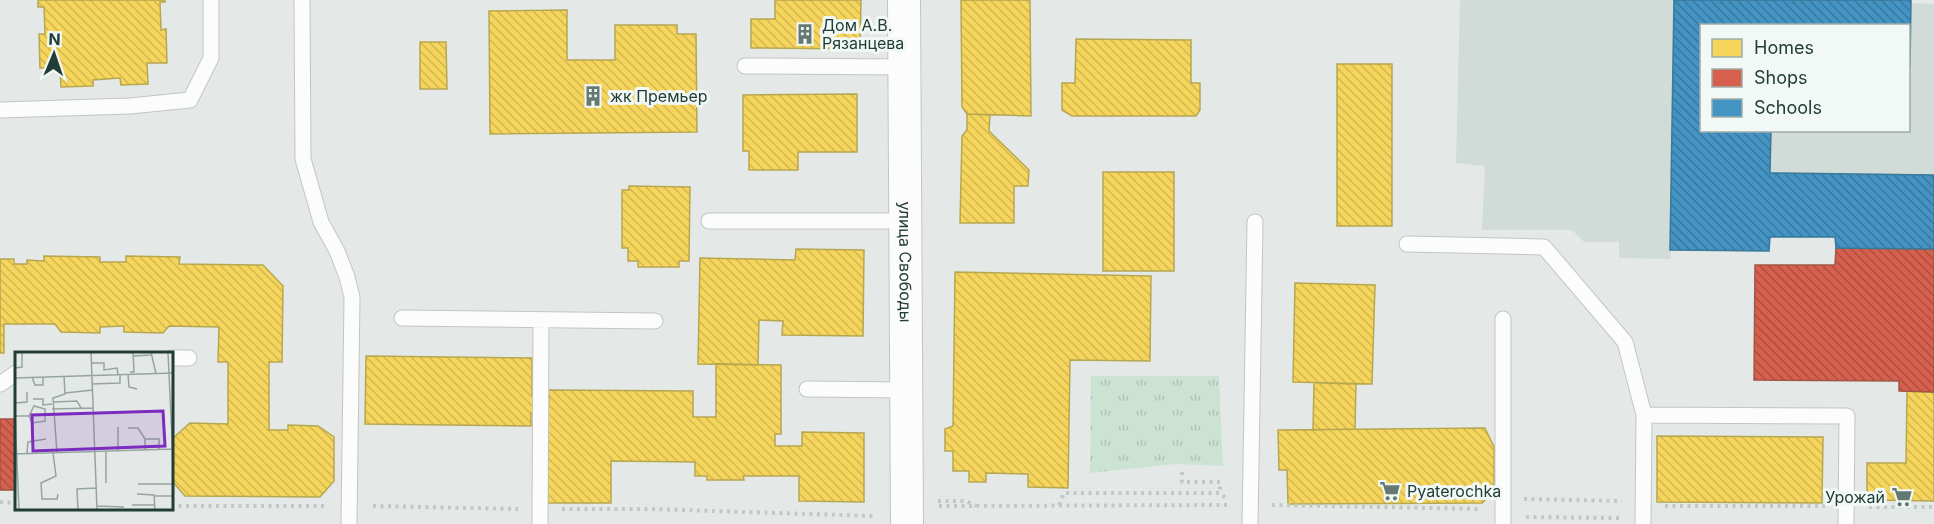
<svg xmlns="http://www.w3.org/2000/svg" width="1934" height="524" font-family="Inter,sans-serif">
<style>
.built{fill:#d1dbd7;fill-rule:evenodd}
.park{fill:url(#park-tufts)}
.homes{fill:url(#homes-back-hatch);stroke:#b6a751;stroke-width:1.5}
.shops{fill:url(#shops-back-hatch);stroke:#a05646;stroke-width:1.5}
.schools{fill:url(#schools-back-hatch);stroke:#397999;stroke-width:1.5}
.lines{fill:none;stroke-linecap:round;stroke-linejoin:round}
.service-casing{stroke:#c1c6c4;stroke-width:17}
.minor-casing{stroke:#c1c6c4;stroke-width:34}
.path{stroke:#c0c9c6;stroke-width:4;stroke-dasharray:3 4.5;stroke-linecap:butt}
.service{stroke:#fbfcfb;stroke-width:15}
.minor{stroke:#fbfcfb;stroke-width:32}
.labels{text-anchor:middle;stroke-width:6;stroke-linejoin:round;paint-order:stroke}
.poi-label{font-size:16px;fill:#213d36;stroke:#f1f8f5;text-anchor:start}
.street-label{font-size:16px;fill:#213d36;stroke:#f1f8f5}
.inset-road{fill:none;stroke:#96a4a0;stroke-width:1.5}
.view{fill:#7b2cbf;fill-opacity:0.15;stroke:#7b2cbf;stroke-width:3}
.inset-edge{fill:none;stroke:#213d36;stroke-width:3}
</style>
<defs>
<pattern id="park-tufts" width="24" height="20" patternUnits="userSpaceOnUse" patternTransform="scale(1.5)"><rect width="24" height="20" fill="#cce3d4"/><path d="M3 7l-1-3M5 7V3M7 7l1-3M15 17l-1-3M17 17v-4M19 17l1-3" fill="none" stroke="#afc4b7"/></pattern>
<pattern id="homes-back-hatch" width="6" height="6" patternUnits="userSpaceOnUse" patternTransform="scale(1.5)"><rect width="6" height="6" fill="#f6d55c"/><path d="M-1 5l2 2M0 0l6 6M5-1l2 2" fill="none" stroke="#d3b851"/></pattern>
<pattern id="shops-back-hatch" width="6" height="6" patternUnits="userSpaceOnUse" patternTransform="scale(1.5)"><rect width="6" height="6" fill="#d6604d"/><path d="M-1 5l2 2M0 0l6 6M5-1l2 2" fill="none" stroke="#ad5041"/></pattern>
<pattern id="schools-back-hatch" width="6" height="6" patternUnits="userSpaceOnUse" patternTransform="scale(1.5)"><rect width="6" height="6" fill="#4393c3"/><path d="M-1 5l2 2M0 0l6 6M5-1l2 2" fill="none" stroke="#38799f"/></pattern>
</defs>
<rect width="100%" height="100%" fill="#e4e9e7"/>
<!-- built -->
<path class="built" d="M1460 0H1911V3L1934 4V249L1836 248 1835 237H1770L1769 251 1671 250 1670 259 1619 258V242H1584L1572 230H1482L1485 166 1456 163ZM1702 26H1908V130H1702Z"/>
<!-- park -->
<path class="park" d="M1091 376H1219L1223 466 1176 464 1090 473Z"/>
<!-- homes -->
<path class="homes" d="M38 0H165V2H160L161 30 166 29 167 63H147L148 84 121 85 120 78 93 80V86L61 87 60 67 40 68 39 34H45L44 7H38Z
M775 0H861L860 49 751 48V19H775Z
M961 0H1030L1031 116 967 114 962 107Z
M567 10V60H615V25H677V34H696L697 132 490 134 489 11Z
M1076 39 1191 40V83H1200V110L1196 116H1072L1062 110V83H1075Z
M420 42H446L447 89H420Z
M1337 64H1392V226H1337Z
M857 94V152H798V170H749V151H743V95Z
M967 114 990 115 989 131 1029 170 1028 186H1014V223H960L962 136 967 130Z
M1103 172H1174V271H1103Z
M629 186 690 187 689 261H679V267H638V261H628V248H622V190H629Z
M796 249 864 250 863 336 782 335 783 321 759 320 758 365 698 364 700 258 795 260Z
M44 256 100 257V262H126V256L180 257 179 264 263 265 283 286 282 362H269V430H288V425L318 426 334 437V481L320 497 185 496 172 481 173 438 190 423 228 424V362H218L219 327 169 326 163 333 124 332V326L100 327V333L61 332 55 324H4V353H0V259H14V264H27V260L44 261Z
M955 272 1151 276 1150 361 1070 360 1068 488 1028 487V474L986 473V482H969V471H953V451H945V429L953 426Z
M1295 283 1375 285 1372 384 1293 382Z
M366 356 532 358V395H549L548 414 531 413V426L365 424Z
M716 364 781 365V434H775V446H802V432L864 433V502L799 501V476H743L744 480H707V476H695V462L611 461V503H548V390L693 391V417H716Z
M1314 383 1356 384 1355 429 1313 430Z
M1907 391 1934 392V501L1867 500V463H1906Z
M1485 428 1494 447V492L1482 503 1288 504 1287 470H1279L1278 430Z
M1657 436 1823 437 1822 503 1657 502Z"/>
<!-- shops -->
<path class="shops" d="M1836 248 1934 249V392L1899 391V381L1754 380 1755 265H1835Z
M0 419H16L15 490H0Z"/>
<!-- schools -->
<path class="schools" d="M1674 0H1911L1910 65H1908V26H1702V130H1771L1770 173 1934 175V249L1836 248 1835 237H1770L1769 251 1670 250Z"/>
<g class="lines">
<!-- service casing -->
<g class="service-casing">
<path id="service" d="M302 0 303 159 321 222 337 251 347 277 352 297 349 524
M745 66 904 67
M0 110 130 106 190 100 211 58V0
M709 221H905
M1407 244 1544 247 1625 342 1644 415
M402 318 655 321
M1503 319V524
M171 358H189
M0 384 16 373
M807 389 906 390
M540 524 541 320
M1250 524 1255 222
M1643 524 1644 415 1847 416 1846 524"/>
</g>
<!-- minor casing -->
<g class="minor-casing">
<g id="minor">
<path id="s1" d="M904 0 907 524"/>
</g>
</g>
<!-- path -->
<path class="path" d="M1182 472V482H1220V493
M1524 499 1622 501
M938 501H966L976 506
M0 502 16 503
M1059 505 1064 493H1220L1227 499
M1272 505 1480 509
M171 506H326
M373 506 518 509
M939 506 1228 505
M1665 506H1825
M1869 507H1934
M562 509H650L873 516V513
M1526 517 1621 518"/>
<!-- service -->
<use href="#service" class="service"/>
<!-- minor -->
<use href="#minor" class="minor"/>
</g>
<!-- icons -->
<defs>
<g id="building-bare" transform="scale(1.62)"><path d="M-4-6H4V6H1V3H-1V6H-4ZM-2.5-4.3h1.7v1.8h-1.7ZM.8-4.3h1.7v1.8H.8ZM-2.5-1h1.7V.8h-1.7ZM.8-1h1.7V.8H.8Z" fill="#657974" stroke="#f1f8f5" stroke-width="2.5" paint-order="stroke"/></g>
<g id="supermarket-bare" transform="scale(1.62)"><path d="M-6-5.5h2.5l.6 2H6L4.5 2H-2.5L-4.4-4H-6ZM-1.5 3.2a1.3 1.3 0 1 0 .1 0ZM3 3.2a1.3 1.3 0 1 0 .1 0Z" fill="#657974" stroke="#f1f8f5" stroke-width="2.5" paint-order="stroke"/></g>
</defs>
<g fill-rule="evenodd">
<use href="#building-bare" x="805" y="34"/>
<use href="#building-bare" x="593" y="96"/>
<use href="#supermarket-bare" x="1390" y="491"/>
<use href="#supermarket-bare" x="1902" y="497"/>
</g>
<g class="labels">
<!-- poi labels -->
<g class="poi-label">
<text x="822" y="31">Дом А.В.<tspan x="822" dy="18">Рязанцева</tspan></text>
<text x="610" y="102">жк Премьер</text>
<text x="1407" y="497">Pyaterochka</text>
<text x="1885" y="503" text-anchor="end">Урожай</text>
</g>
<!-- street labels -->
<g class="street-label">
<text dy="6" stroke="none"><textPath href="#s1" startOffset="262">улица Свободы</textPath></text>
</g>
</g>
<!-- overview -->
<g transform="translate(15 352)">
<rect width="158" height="158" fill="#e4e9e7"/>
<path class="inset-road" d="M76 0 82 158M136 0 141 22M153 0 158 109M118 4 136 3M76 11H89V18L102 16 103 23M0 16 7 15V0M115 20H119L118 0M113 22 114 35 122 37M17 25 20 33H28V25M0 26 158 21M77 32 105 31V23M50 41 78 38M18 47H28V53L37 52M38 50 62 49 66 56M0 51 12 50V40M37 57 78 56M0 63 4 158M0 64H14L17 71 30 69V57L19 54 14 64M103 75V98M113 76H123L130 87M130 98V87H144V98M12 101 13 90 31 87M38 101 41 124 26 131 27 147H42L43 142M42 101 38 46 50 42 49 24M0 102 157 97M91 131V99M123 132H158M122 142 139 143 140 158M139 144H158M117 153H140M82 154 109 155M63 158 62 137 81 136"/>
<path class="view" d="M148 59 150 94 18 99 17 63Z"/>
<rect width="158" height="158" class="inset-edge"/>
</g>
<!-- legend -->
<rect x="1700" y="24" width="210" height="108" fill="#f1f8f5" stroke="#9eada9" stroke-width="1.5"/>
<rect x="1712" y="39" width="30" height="18" fill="#f6d55c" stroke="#9eada9" stroke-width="1.5"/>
<text x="1754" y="54" font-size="18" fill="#213d36">Homes</text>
<rect x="1712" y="69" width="30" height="18" fill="#d6604d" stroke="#9eada9" stroke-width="1.5"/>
<text x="1754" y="84" font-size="18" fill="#213d36">Shops</text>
<rect x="1712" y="99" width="30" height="18" fill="#4393c3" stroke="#9eada9" stroke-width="1.5"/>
<text x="1754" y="114" font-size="18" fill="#213d36">Schools</text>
<!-- north arrow -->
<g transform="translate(54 54) rotate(2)" stroke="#f1f8f5" stroke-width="4.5" paint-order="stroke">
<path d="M0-4.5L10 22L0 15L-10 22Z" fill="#213d36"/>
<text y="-9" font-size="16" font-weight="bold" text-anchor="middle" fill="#213d36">N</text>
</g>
</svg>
